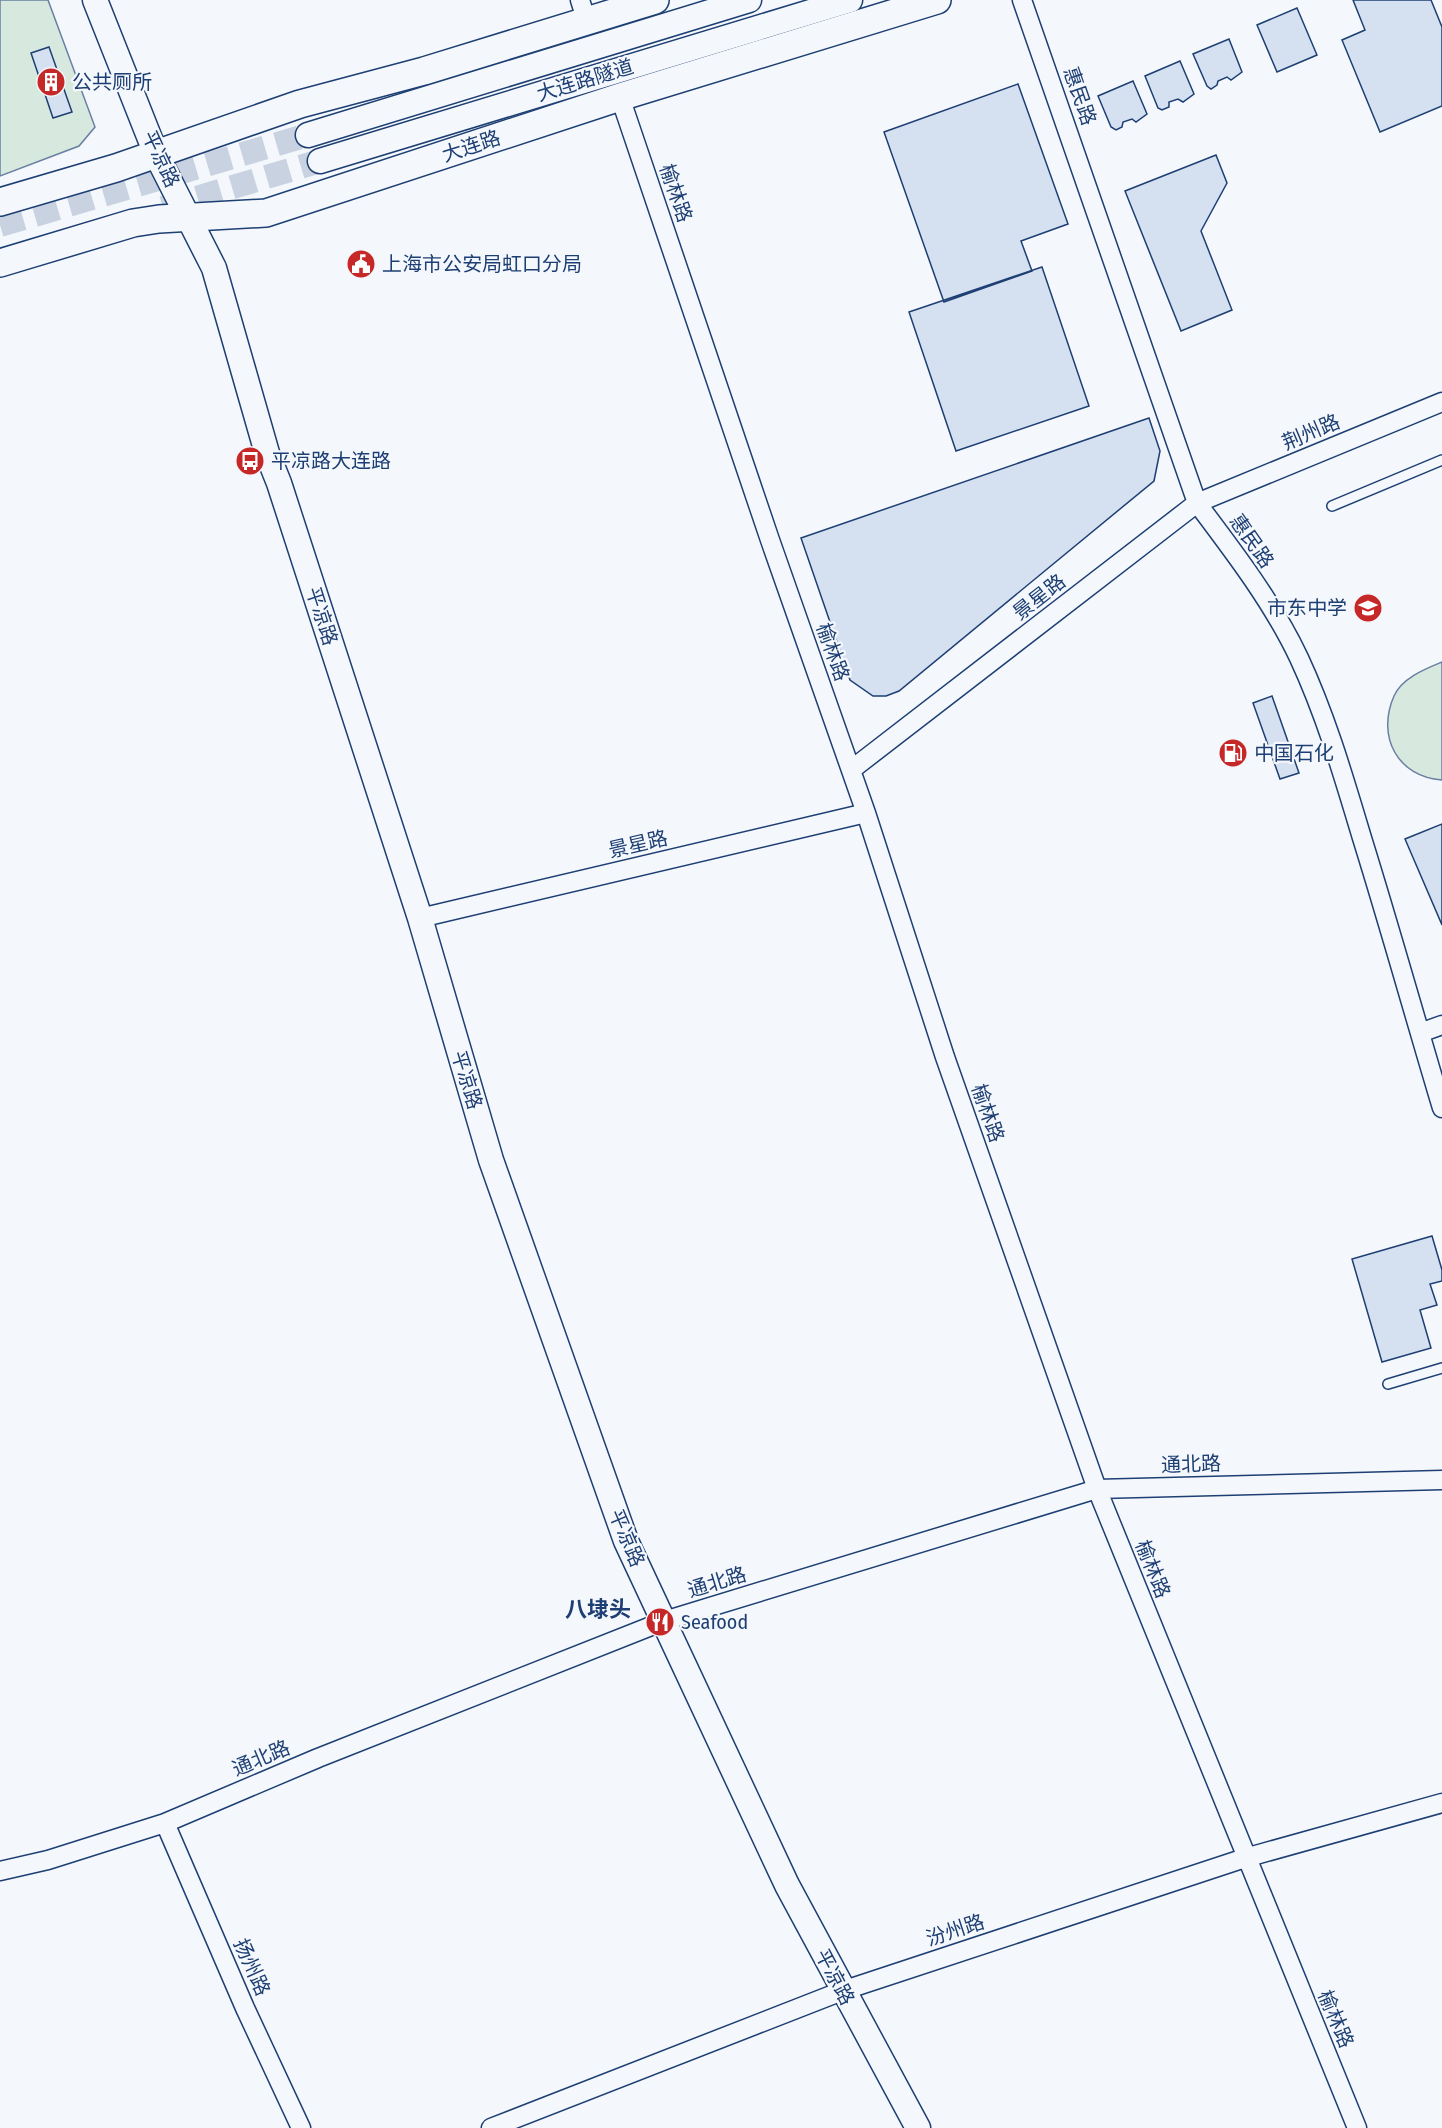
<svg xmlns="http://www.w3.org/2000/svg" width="1442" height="2128" font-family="'Fira Sans Condensed','Noto Sans SC',sans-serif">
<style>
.park{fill:#d7e8df;stroke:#687fa3;stroke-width:1.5}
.building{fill:#d5e0f0;stroke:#1d3f73;stroke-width:1.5}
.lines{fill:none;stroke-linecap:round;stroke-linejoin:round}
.secondary-tunnel{stroke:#c9d2e0;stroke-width:24;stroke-dasharray:24 12;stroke-linecap:butt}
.service-casing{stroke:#1d3f73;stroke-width:12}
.minor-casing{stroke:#1d3f73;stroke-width:21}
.secondary-casing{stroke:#1d3f73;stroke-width:27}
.primary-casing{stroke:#1d3f73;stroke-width:30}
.service{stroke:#f4f7fb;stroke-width:9}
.minor{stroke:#f4f7fb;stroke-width:18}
.secondary{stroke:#f4f7fb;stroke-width:24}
.primary{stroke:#f4f7fb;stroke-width:27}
.labels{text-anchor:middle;stroke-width:4.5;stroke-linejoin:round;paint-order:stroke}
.street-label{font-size:20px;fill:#1d3f73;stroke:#f4f7fb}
.poi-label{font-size:20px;fill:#1d3f73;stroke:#f4f7fb;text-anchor:start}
.quarter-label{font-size:22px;font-weight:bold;fill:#1d3f73;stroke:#f4f7fb}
</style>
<rect width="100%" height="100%" fill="#f4f7fb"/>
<!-- park -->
<path class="park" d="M0 0H48L95 127 79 146 0 176Z
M1442 662V780C1398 777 1376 737 1394 696 1402 678 1425 669 1442 662Z"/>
<!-- building -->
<path class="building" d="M1353 0H1431L1442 27V106L1380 132 1342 40 1365 30Z
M1297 8 1317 55 1277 72 1257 25Z
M1229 39 1242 72 1231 80 1227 77 1218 81 1217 85 1211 89 1207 86 1193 54Z
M49 47 72 112 53 118 31 53Z
M1180 61 1194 94 1183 102 1178 99 1169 102V107L1162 110 1158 108 1145 76Z
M1133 81 1147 114 1136 122 1132 119 1123 122 1122 127 1116 130 1111 127 1098 96Z
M1018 84 1068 224 1021 241 1032 271 944 302 884 132Z
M1216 155 1227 183 1201 231 1232 310 1181 331 1125 191Z
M1042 267 1089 406 956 451 909 312Z
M1149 418 1160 451 1154 481 899 691 886 696H873L850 680 801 538Z
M1272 696 1299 773 1280 779 1253 703Z
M1442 824V925L1405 839Z
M1432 1236 1442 1270V1281L1430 1284 1437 1305 1420 1310 1431 1348 1382 1362 1352 1259Z"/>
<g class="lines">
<!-- secondary-tunnel -->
<path class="secondary-tunnel" d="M163 208 320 161
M0 225 308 135"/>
<!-- service casing -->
<g class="service-casing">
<path id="service" d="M1332 506 1442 460
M1388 1384 1442 1368"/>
</g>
<!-- minor casing -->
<g class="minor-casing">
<path id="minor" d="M580 0 586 19
M1022 0 1197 503C1234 552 1273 603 1299 658 1326 716 1344 778 1362 838 1390 928 1415 1018 1442 1108
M620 97 770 540 866 813 945 1057 1097 1489 1357 2128
M851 770 1197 503 1442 402
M420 918 866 813
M1420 1033 1442 1025
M165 1823 245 2008 301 2128
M0 1871 48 1860 165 1823 318 1758 664 1621 1097 1489 1442 1480
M491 2128 842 1991 1245 1858 1442 1803"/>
</g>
<!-- secondary casing -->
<g class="secondary-casing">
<path id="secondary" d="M95 0 156 154 214 268 267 453 279 483 420 918 491 1160 626 1541 787 1885 918 2128
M308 135 749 0
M320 161 850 0"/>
</g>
<!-- primary casing -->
<g class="primary-casing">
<path id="primary" d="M0 202 116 168 300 104 424 71 655 0
M0 263 133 223 159 219 266 213 620 97 937 0"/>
</g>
<!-- service -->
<use href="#service" class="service"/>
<!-- minor -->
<use href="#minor" class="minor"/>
<!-- secondary -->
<use href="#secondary" class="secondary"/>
<!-- primary -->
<use href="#primary" class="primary"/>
</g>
<!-- icons -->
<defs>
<g id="building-disc" transform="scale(1.5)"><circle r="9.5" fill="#c62828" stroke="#f4f7fb"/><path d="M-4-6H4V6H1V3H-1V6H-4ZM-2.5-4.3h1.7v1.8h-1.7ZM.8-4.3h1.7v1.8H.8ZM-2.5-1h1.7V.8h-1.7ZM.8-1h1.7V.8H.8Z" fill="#fff"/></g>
<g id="civic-disc" transform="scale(1.5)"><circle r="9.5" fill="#c62828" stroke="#f4f7fb"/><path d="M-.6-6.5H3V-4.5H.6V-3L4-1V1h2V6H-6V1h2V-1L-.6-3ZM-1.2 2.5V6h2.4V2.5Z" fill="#fff"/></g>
<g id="bus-disc" transform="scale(1.5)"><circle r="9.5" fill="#c62828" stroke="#f4f7fb"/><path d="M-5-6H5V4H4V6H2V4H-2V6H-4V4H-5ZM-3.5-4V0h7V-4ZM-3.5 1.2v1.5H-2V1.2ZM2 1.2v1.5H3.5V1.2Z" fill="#fff"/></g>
<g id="school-disc" transform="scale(1.5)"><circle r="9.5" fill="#c62828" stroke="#f4f7fb"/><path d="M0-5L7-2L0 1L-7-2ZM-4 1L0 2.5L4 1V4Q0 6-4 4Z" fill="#fff"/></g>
<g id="fuel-disc" transform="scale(1.5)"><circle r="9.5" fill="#c62828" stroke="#f4f7fb"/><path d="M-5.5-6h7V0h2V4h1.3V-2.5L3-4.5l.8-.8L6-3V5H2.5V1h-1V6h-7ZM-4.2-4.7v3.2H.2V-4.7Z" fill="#fff"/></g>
<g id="restaurant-disc" transform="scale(1.5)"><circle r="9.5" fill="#c62828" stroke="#f4f7fb"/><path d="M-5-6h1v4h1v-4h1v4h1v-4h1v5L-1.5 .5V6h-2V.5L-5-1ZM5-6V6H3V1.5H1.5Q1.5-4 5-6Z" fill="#fff"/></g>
</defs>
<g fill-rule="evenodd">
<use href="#building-disc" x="51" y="82"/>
<use href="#civic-disc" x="361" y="264"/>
<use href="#bus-disc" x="250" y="461"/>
<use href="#school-disc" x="1368" y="608"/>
<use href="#fuel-disc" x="1233" y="753"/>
<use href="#restaurant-disc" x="660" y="1622"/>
</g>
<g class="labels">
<!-- street labels -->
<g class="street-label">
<text transform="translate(585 80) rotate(-17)" y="7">大连路隧道</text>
<text transform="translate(1080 96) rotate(71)" y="7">惠民路</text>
<text transform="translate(471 146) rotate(-18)" y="7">大连路</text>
<text transform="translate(161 159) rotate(65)" y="7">平凉路</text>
<text transform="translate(676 193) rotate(71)" y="7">榆林路</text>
<text transform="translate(1311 432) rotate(-23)" y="7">荆州路</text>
<text transform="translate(1252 541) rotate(55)" y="7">惠民路</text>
<text transform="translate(1039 597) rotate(-38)" y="7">景星路</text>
<text transform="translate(322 616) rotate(72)" y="7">平凉路</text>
<text transform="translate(833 652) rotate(70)" y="7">榆林路</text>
<text transform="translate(638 844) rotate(-13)" y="7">景星路</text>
<text transform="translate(467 1080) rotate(73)" y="7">平凉路</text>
<text transform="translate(988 1113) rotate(71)" y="7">榆林路</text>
<text transform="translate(1191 1464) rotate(-2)" y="7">通北路</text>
<text transform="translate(627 1538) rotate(67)" y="7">平凉路</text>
<text transform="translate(1153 1569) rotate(68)" y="7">榆林路</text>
<text transform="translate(717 1582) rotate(-17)" y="7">通北路</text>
<text transform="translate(261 1758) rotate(-23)" y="7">通北路</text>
<text transform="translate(955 1930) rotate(-18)" y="7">汾州路</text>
<text transform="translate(252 1967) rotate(66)" y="7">扬州路</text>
<text transform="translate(835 1977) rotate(62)" y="7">平凉路</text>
<text transform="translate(1336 2019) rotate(67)" y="7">榆林路</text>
</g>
<!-- poi labels -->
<g class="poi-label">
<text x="72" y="89">公共厕所</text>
<text x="382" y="271">上海市公安局虹口分局</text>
<text x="271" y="468">平凉路大连路</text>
<text x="1347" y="615" text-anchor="end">市东中学</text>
<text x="1254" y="760">中国石化</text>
<text x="681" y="1629">Seafood</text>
</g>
<!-- quarter labels -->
<g class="quarter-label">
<text x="598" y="1617">八埭头</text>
</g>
</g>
</svg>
